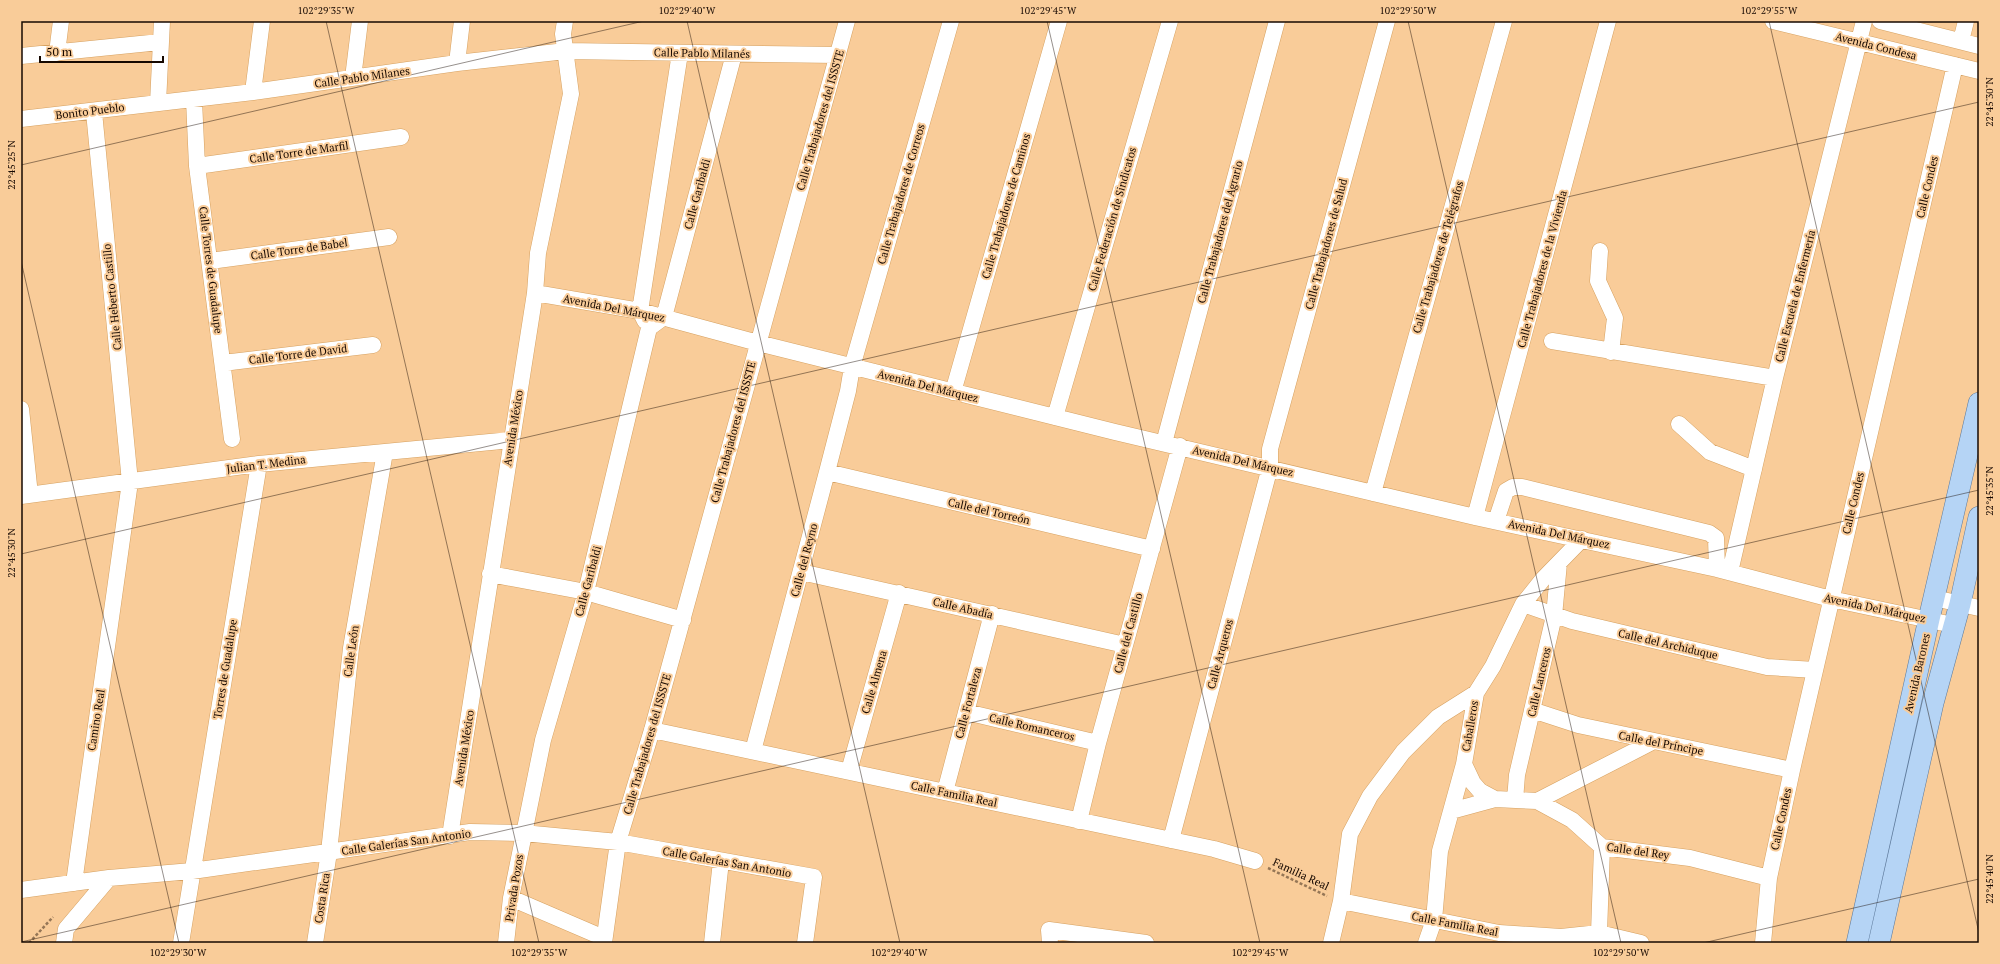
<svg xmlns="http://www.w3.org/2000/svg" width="2000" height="964" font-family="'PT Serif',serif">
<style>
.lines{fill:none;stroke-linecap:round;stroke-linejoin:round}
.minor-casing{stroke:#d6a160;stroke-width:17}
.major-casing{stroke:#5e7a9b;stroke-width:22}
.path{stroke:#957656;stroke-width:2.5;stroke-dasharray:3 2;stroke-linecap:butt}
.minor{stroke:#fff;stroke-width:16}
.major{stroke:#b5d4f5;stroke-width:21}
.ticks{fill:none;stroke:#160800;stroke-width:1;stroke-opacity:0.45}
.labels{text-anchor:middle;stroke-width:4;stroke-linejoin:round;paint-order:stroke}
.street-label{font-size:11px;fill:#160800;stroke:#f9cc99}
.neatline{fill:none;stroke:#160800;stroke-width:1.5}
.ticks-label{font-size:10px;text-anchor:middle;fill:#160800}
</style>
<rect width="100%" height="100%" fill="#f9cc99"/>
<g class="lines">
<!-- minor casing -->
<g class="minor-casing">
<path id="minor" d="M1773 21 1979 71
M1880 21 1979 46
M1961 41 1966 21
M57 53 61 21
M21 56 160 42
M457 63 462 21
M353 78 360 21
M253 92 262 21
M194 100 197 166 232 439
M158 103 162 21
M21 119 253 92 457 63 566 51 838 55
M197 166 401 137
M1600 251 1598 281 1615 318 1611 352
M210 261 389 237
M535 293 640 311 758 343 1115 432 1475 517 1717 569 1831 599 1953 625
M645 321 640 311 680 53
M1552 341 1775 378
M223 363 373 345
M953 392 1059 21
M21 409 30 495
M1055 417 1170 21
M1679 424 1710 452 1754 469
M1164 443 1277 21
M827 472 1152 549
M1373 493 1504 21
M21 496 259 464 511 440
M1475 517 1608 21
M1496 521 1506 491 1513 487H1522L1709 533 1716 538 1717 569
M801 572 1125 645
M1730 572 1775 378 1864 21
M490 574 586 592 683 620
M1934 598 1979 608
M1523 604 1572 621 1767 667 1815 670
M1532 710 1578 725 1792 770
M966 712 1098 743
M652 730 1214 849 1255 861
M753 751 827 472 848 391 852 367 951 21
M1464 764 1473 783 1480 791 1495 799 1537 801 1572 820 1602 847 1690 858 1769 878
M849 771 899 593
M945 792 992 614
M1515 800 1517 775 1554 616 1559 563
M1537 801 1652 742
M1451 811 1495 799
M1079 821 1098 743 1180 446
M450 836 535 293 538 253 571 94 563 34 565 21
M1171 840 1270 467V449L1387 21
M74 883 130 482 94 112
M21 890 109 878 192 871 470 832 523 833 618 842 814 877 805 943
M511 898 604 938
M1341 901 1499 933 1561 937 1599 933 1641 943
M1592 940 1599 933 1602 847
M64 943 66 929 109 878
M181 943 259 464
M315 943 329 852 351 648 385 452
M506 943 511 898 543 740 586 592 649 328 664 317 734 54
M604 943 618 842 652 730 847 21
M712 943 721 861
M1050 943 1049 930 1146 943
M1331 943 1341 901 1350 834 1370 796 1403 752 1438 717 1476 693
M1426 943 1434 920 1440 851 1464 764 1476 693 1493 666 1523 604 1543 579 1582 539
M1763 943 1769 878 1792 770 1955 65"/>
</g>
<!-- major casing -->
<g class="major-casing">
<path id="major" d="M1857 943 1929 619 1979 403
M1879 943 1933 703 1960 604 1979 517"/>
</g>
<!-- path -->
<path class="path" d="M1268 868 1327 896
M29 943 53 917"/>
<!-- minor -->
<use href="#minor" class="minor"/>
<!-- major -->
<use href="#major" class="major"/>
</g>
<!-- ticks -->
<path class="ticks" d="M326 21 539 943M687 21 900 943M1047 21 1260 943M1408 21 1621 943M1769 21 1979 933M21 165 644 21M21 261 179 943M21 554 1979 102M21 942 1979 490M1703 943 1979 879"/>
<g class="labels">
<!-- street labels -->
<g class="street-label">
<text transform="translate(1876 46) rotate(14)" y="4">Avenida Condesa</text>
<text transform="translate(702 53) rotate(1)" y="4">Calle Pablo Milanés</text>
<text transform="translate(362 77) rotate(-8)" y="4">Calle Pablo Milanes</text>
<text transform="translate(90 111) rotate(-7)" y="4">Bonito Pueblo</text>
<text transform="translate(820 120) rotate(-74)" y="4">Calle Trabajadores del ISSSTE</text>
<text transform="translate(299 152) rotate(-8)" y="4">Calle Torre de Marfil</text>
<text transform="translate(1927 187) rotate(-77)" y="4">Calle Condes</text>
<text transform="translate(697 194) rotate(-75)" y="4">Calle Garibaldi</text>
<text transform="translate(901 194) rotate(-74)" y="4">Calle Trabajadores de Correos</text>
<text transform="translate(1006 206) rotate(-74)" y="4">Calle Trabajadores de Caminos</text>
<text transform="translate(1112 219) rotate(-74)" y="4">Calle Federación de Sindicatos</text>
<text transform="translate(1220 232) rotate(-75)" y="4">Calle Trabajadores del Agrario</text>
<text transform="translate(1326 244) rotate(-75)" y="4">Calle Trabajadores de Salud</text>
<text transform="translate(299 249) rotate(-8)" y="4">Calle Torre de Babel</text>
<text transform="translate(1438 257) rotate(-74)" y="4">Calle Trabajadores de Telégrafos</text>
<text transform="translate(1542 269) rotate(-75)" y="4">Calle Trabajadores de la Vivienda</text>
<text transform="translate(211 270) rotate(83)" y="4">Calle Torres de Guadalupe</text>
<text transform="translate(1795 296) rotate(-76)" y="4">Calle Escuela de Enfermería</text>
<text transform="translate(112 297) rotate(-96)" y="4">Calle Heberto Castillo</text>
<text transform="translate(614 308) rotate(11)" y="4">Avenida Del Márquez</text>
<text transform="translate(298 354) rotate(-7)" y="4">Calle Torre de David</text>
<text transform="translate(928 386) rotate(14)" y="4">Avenida Del Márquez</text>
<text transform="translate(513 428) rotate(-81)" y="4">Avenida México</text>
<text transform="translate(733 432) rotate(-75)" y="4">Calle Trabajadores del ISSSTE</text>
<text transform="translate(1243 461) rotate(13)" y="4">Avenida Del Márquez</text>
<text transform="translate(266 464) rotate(-7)" y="4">Julian T. Medina</text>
<text transform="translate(1853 503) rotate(-77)" y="4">Calle Condes</text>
<text transform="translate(989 511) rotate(13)" y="4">Calle del Torreón</text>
<text transform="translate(1559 534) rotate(12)" y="4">Avenida Del Márquez</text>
<text transform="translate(804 560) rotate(-75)" y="4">Calle del Reyno</text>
<text transform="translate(588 581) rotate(-75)" y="4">Calle Garibaldi</text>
<text transform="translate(963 608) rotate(13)" y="4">Calle Abadía</text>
<text transform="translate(1875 608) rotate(12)" y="4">Avenida Del Márquez</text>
<text transform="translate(1128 633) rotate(-75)" y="4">Calle del Castillo</text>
<text transform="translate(1668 644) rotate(13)" y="4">Calle del Archiduque</text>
<text transform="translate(351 651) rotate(-82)" y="4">Calle León</text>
<text transform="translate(1220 654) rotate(-75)" y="4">Calle Arqueros</text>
<text transform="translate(225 669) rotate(-81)" y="4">Torres de Guadalupe</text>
<text transform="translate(1917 673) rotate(-77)" y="4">Avenida Barones</text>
<text transform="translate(874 682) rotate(-74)" y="4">Calle Almena</text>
<text transform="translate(1539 682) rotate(-77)" y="4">Calle Lanceros</text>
<text transform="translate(968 703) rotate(-75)" y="4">Calle Fortaleza</text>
<text transform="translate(96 720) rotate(-81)" y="4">Camino Real</text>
<text transform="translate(1470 726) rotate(-80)" y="4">Caballeros</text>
<text transform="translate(1032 727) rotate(13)" y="4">Calle Romanceros</text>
<text transform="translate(1661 743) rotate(11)" y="4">Calle del Príncipe</text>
<text transform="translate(647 744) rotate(-74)" y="4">Calle Trabajadores del ISSSTE</text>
<text transform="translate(464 748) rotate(-81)" y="4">Avenida México</text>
<text transform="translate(954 794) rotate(12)" y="4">Calle Familia Real</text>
<text transform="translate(1781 819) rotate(-78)" y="4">Calle Condes</text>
<text transform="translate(406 842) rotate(-8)" y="4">Calle Galerías San Antonio</text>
<text transform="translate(1638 851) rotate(8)" y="4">Calle del Rey</text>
<text transform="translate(727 862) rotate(10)" y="4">Calle Galerías San Antonio</text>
<text transform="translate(1301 874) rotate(25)" y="4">Familia Real</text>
<text transform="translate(514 888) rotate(-81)" y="4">Privada Pozos</text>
<text transform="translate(322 898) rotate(-81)" y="4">Costa Rica</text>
<text transform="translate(1455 924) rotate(11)" y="4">Calle Familia Real</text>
</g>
</g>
<!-- border -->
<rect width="2000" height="964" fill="none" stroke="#f9cc99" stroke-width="44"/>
<!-- scale -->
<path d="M40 56v6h123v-6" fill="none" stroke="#160800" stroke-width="2"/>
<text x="46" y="56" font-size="12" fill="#160800" stroke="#f9cc99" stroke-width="3" paint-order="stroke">50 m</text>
<rect x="22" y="22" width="1956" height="920" class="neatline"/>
<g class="ticks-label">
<text x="326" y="14">102°29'35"W</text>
<text x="687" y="14">102°29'40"W</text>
<text x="1048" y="14">102°29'45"W</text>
<text x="1408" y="14">102°29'50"W</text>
<text x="1769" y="14">102°29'55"W</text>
<text transform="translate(1989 102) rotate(-90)" y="4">22°45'30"N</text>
<text transform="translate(11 165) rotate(-90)" y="4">22°45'25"N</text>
<text transform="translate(1989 491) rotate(-90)" y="4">22°45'35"N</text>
<text transform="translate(11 553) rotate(-90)" y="4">22°45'30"N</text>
<text transform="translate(1989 879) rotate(-90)" y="4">22°45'40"N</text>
<text x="178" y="956">102°29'30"W</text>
<text x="539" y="956">102°29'35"W</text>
<text x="899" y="956">102°29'40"W</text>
<text x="1260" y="956">102°29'45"W</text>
<text x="1621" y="956">102°29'50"W</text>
</g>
</svg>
